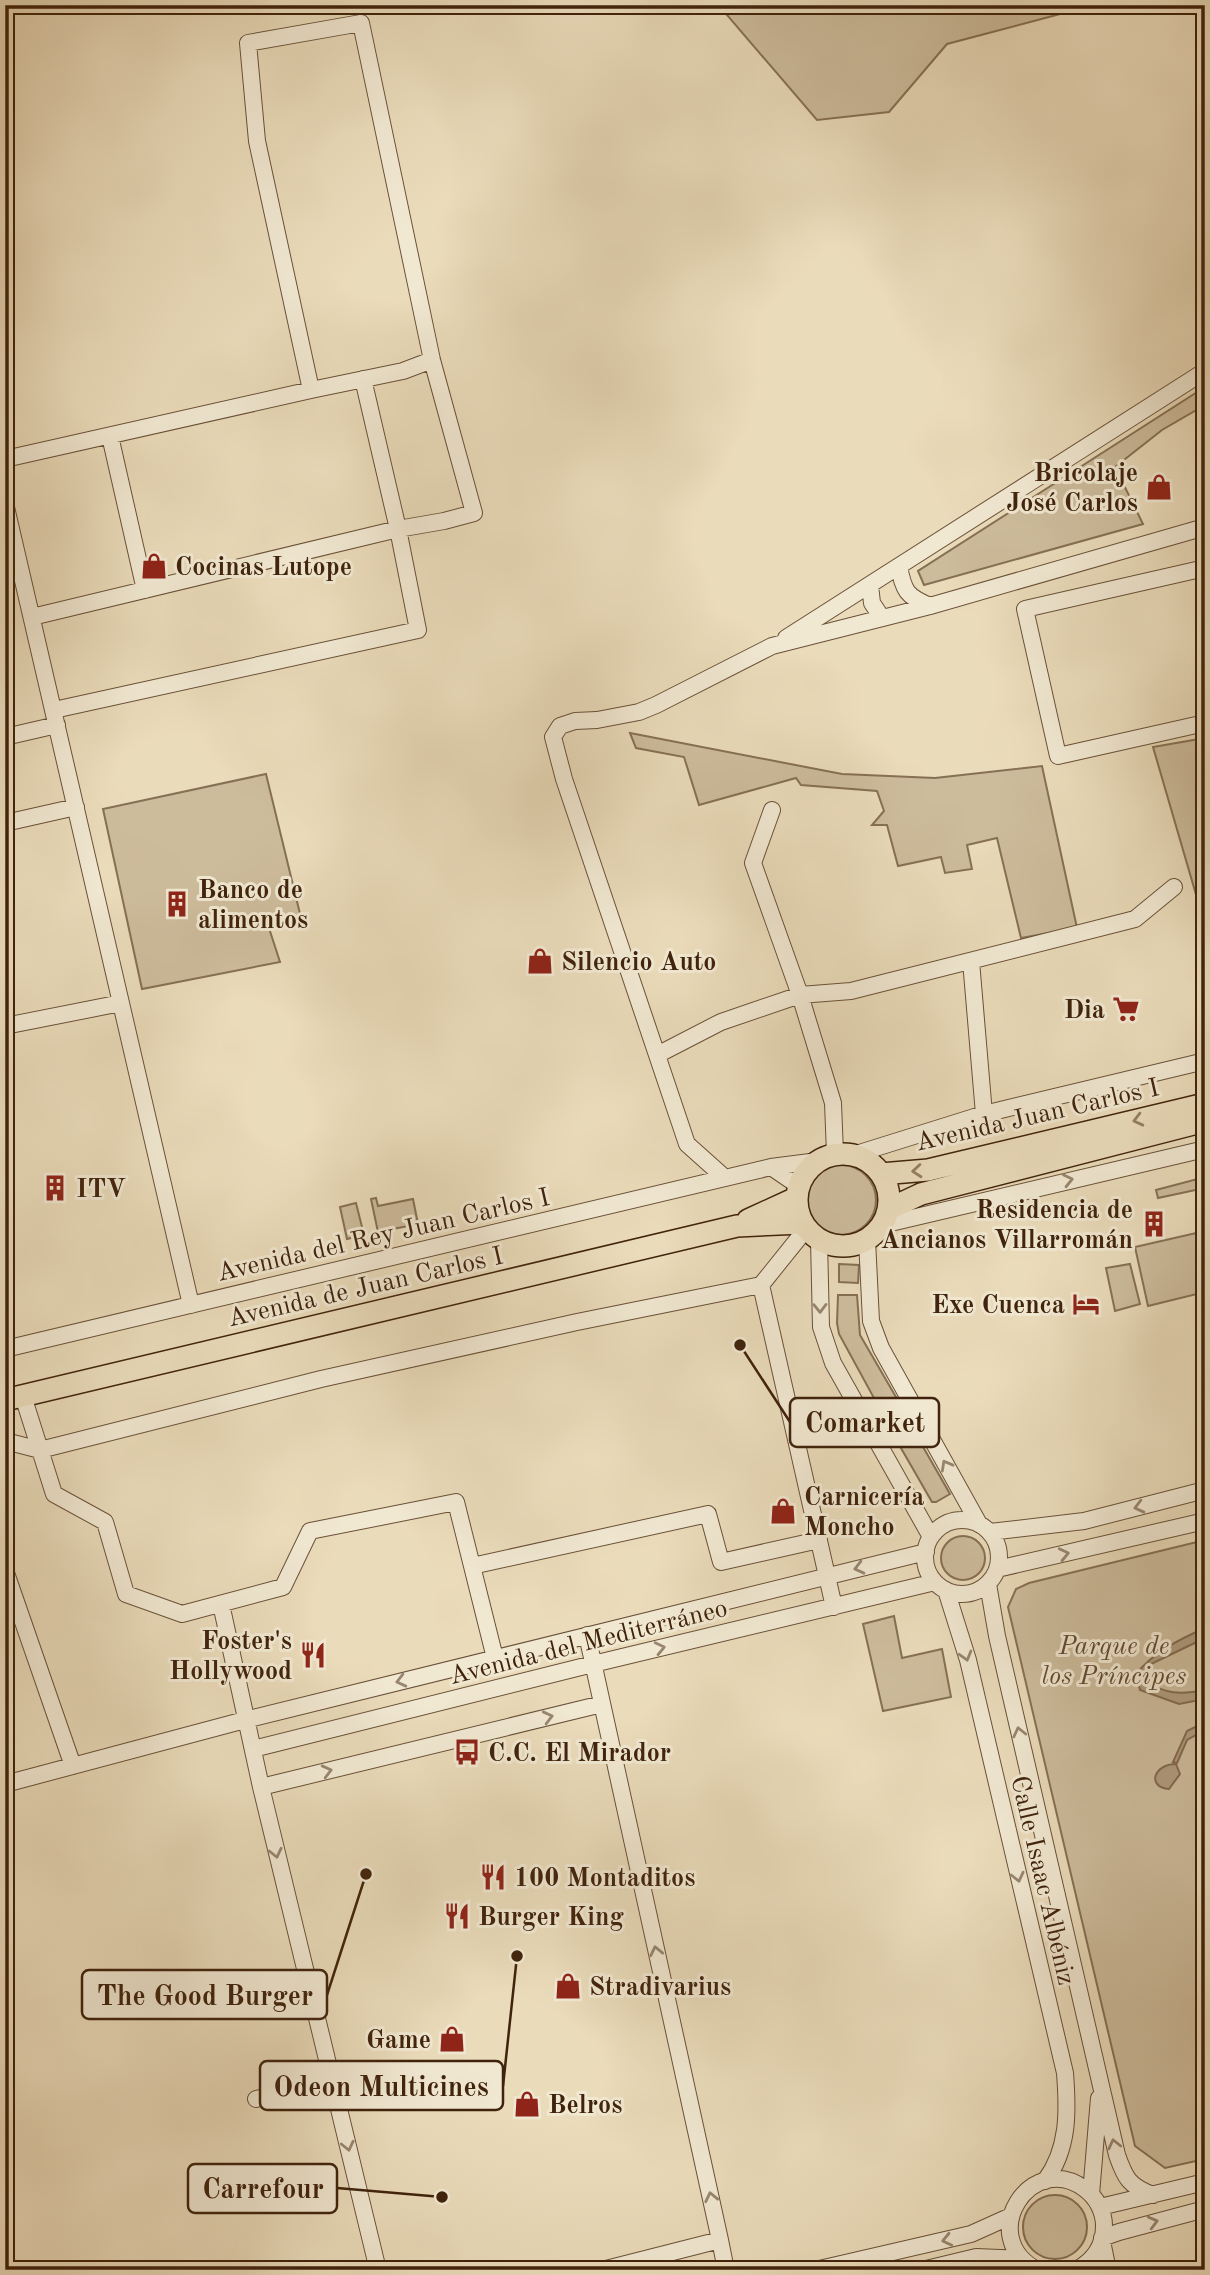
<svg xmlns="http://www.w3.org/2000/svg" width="1210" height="2275" font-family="'Old Standard TT',serif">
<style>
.green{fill:#cdbc9c;stroke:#867054;stroke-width:2}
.water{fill:#b09c7f;stroke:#836c51;stroke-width:2}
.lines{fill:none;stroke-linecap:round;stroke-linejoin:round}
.minor-casing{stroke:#6a5138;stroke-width:18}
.major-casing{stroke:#40230c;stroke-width:24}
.minor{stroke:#f1e8d2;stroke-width:16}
.major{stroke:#eadbba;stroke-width:21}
.oneway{stroke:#957f63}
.oneway2{stroke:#98866f}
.labels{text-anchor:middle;stroke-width:6;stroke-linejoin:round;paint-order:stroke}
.poi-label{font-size:26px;font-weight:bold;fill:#40230c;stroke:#f1e8d2;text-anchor:start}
.street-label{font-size:26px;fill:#40230c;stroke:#f1e8d2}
.park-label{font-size:26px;font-style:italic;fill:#634930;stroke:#f1e8d2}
.leader{fill:none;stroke:#40230c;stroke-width:2.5}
.callout-dot{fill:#40230c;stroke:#f1e8d2;stroke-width:2.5}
.callout{fill:#f1e8d2;stroke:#40230c;stroke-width:2.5}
.callout-label{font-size:28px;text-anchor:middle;font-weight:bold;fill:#40230c}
</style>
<rect width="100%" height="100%" fill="#eadbba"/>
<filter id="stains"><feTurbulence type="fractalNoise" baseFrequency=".00286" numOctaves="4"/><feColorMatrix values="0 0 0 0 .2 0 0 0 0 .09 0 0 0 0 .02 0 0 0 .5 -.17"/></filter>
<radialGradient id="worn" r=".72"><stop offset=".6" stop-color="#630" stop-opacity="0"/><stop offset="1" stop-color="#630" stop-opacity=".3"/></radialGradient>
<!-- green -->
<path class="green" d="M5 5H49L5 15Z
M721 5H1094L947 44 889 112 817 120 721 8Z
M1205 387V405L1162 430 1115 467 1143 524 924 585 918 571Z
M630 733 842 774 935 778 1042 766 1077 928 1021 938 997 838 967 845 972 869 945 873 941 857 898 866 887 825H872L884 811 877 791 801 785 796 778 699 805 684 757 636 748Z
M1205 738V922H1204L1153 747Z
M266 774 302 922 269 928 280 962 142 989 103 809Z
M806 1200a35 35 0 1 1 70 0a35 35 0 1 1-70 0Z
M1205 1177V1188L1158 1198 1156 1190Z
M376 1198 378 1206 413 1199 418 1224 378 1232 371 1199Z
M356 1203 364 1235 347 1239 340 1207Z
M1205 1231V1292L1148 1306 1135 1247Z
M839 1264 859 1265 858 1283 839 1282Z
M1130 1264 1140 1304 1115 1311 1106 1268Z
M838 1295H857L860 1335 900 1404 887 1422 839 1334 837 1323Z
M903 1412 950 1494 936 1502H932L890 1429Z
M941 1558a22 22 0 1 1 44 0a22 22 0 1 1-44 0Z
M1205 1540V2159L1165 2168 1135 2146 1008 1607 1016 1589 1029 1583Z
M894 1616 902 1658 942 1649 951 1697 883 1711 863 1624Z
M1023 2227a32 32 0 1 1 64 0a32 32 0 1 1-64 0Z"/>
<!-- water -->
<path class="water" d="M1205 1628V1638L1151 1664 1144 1681C1167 1694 1179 1695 1205 1690V1699L1179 1704 1140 1690 1136 1674C1154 1652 1180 1639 1205 1628Z
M1205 1722V1730L1187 1740 1177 1763 1173 1762 1187 1731Z
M1176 1764 1180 1774 1169 1789C1146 1787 1154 1764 1176 1764Z"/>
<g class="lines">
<!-- minor casing -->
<g class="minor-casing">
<path id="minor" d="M311 390 403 371 432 360
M110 436 145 590
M5 459 311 390 257 141 248 43 361 23 432 360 474 513 444 521 398 529 32 617
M5 503 191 1305
M899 567C904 591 906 596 930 606
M1205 568 1025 609 1058 756 1205 723
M870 585 872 603 882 618
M786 638 1205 371
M54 710 418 630 398 529 363 379
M5 737 57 725
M772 810 753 863 800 995 833 1103 835 1154
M5 823 76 807
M971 961 984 1114
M5 1026 121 1003
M657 1055 721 1022 800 995 851 991 1135 919 1174 887
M853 1155 984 1114 1205 1061
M771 1167 799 1186
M725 1178 687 1144 564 779 553 737 560 726 575 721 597 720 639 712 656 705 772 646 930 606 1205 527
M882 1225 1205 1149
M806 1229 761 1285 834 1607
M819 1240 821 1327 833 1363 931 1537
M867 1240 871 1321 881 1348 979 1524
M5 1349 771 1167 818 1161
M23 1396 54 1494 105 1522 126 1594 182 1614 283 1587 310 1531 456 1502 495 1658
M5 1445 13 1443 40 1450 321 1379 577 1322 761 1285
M925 1557a37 37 0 1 1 74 0a37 37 0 1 1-74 0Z
M990 1532 1084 1521 1205 1490
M472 1566 708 1514 721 1562 819 1540
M997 1569 1205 1521
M5 1570 73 1766
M988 1584 997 1636 1117 2155C1125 2178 1129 2186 1153 2195
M946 1590 968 1660 1065 2073C1068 2111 1069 2149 1045 2181
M221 1604 261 1787 378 2270
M587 1635 720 2240 602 2270
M253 1749 593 1664 935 1582
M5 1784 245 1720 926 1552
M261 1787 602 1704
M256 2099 332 2082
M1091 2194 1099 2098
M1100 2207 1205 2182
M1102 2238 1119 2232 1205 2209
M720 2240 726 2270
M1102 2241 1108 2270
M815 2270 971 2234 1011 2216
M922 2270 976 2257 1022 2259
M1037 2270C975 2237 1031 2149 1085 2189 1097 2198 1104 2212 1104 2226 1104 2246 1093 2261 1076 2270"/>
</g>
<!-- major casing -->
<g class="major-casing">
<path id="major" d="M797 1200a46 46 0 1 1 92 0a46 46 0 1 1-92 0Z
M881 1174 928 1170 1205 1104
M889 1209 921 1194 1205 1121
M748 1220 796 1198
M5 1400 737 1226 802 1223"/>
</g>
<!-- minor -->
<use href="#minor" class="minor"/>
<!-- major -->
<use href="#major" class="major"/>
</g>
<!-- one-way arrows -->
<defs><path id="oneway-chevron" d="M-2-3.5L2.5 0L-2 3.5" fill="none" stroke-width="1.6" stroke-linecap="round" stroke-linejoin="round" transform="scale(1.75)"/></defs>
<g class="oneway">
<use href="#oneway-chevron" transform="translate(1138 1120) rotate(166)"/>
<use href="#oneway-chevron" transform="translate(917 1171) rotate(175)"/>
</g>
<g class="oneway2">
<use href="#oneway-chevron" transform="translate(1068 1180) rotate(-13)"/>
<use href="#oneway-chevron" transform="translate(820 1308) rotate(89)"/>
<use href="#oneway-chevron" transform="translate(946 1465) rotate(-119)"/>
<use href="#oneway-chevron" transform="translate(1139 1507) rotate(166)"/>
<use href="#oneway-chevron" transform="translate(1064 1554) rotate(-13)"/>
<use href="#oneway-chevron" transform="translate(859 1568) rotate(166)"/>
<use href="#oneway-chevron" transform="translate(660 1648) rotate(-13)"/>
<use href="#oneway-chevron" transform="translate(966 1656) rotate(74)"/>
<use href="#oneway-chevron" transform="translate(401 1681) rotate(166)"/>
<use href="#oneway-chevron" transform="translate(548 1717) rotate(-14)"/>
<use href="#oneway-chevron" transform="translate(1019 1732) rotate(-103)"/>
<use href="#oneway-chevron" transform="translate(327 1771) rotate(-14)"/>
<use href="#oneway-chevron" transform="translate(276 1853) rotate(77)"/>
<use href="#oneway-chevron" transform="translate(1018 1877) rotate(77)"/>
<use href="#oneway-chevron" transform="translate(656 1951) rotate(-102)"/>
<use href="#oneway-chevron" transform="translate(1114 2144) rotate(-103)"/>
<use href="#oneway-chevron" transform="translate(348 2146) rotate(77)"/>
<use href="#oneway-chevron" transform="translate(711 2197) rotate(-102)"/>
<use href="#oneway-chevron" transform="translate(1153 2222) rotate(-15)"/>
<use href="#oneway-chevron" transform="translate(947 2240) rotate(167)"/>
</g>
<!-- icons -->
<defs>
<g id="shop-bare" transform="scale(2.1)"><path d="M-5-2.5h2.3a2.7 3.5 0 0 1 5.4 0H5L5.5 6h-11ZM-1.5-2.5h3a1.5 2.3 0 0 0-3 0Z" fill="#8f2418" stroke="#f1e8d2" stroke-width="2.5" paint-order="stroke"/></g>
<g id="building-bare" transform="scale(2.1)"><path d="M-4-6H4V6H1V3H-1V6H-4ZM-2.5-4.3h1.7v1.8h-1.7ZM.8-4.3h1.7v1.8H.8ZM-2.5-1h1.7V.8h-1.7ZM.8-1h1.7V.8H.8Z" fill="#8f2418" stroke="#f1e8d2" stroke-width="2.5" paint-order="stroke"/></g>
<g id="supermarket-bare" transform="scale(2.1)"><path d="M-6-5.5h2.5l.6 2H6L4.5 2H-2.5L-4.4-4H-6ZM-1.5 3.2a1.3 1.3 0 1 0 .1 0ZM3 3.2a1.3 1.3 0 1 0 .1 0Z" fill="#8f2418" stroke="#f1e8d2" stroke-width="2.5" paint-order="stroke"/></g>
<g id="hotel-bare" transform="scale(2.1)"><path d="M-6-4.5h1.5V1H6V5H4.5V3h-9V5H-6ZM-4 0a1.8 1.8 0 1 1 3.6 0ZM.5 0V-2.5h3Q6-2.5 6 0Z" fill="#8f2418" stroke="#f1e8d2" stroke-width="2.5" paint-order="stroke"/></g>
<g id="restaurant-bare" transform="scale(2.1)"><path d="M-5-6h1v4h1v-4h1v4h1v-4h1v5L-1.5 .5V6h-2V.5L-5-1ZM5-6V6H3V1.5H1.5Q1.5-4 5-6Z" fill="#8f2418" stroke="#f1e8d2" stroke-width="2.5" paint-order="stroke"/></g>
<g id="bus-bare" transform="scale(2.1)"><path d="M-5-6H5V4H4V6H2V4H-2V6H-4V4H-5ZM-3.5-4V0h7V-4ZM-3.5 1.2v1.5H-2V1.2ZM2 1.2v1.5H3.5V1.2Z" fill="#8f2418" stroke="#f1e8d2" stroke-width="2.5" paint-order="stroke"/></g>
</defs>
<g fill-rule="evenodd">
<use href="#shop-bare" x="1159" y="487"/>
<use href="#shop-bare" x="154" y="566"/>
<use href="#building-bare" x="177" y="904"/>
<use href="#shop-bare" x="540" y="961"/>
<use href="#supermarket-bare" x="1126" y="1009"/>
<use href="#building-bare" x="55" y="1188"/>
<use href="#building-bare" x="1154" y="1224"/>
<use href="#hotel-bare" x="1086" y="1304"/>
<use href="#shop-bare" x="783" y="1511"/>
<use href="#restaurant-bare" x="313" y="1655"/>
<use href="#bus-bare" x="467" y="1752"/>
<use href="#restaurant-bare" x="493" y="1877"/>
<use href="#restaurant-bare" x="457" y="1916"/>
<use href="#shop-bare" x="568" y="1986"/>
<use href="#shop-bare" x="452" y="2039"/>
<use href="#shop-bare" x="527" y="2104"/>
</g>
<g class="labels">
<!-- poi labels -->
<g class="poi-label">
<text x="1138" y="481" text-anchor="end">Bricolaje<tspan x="1138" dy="30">José Carlos</tspan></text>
<text x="175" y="575">Cocinas Lutope</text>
<text x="198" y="898">Banco de<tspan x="198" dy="30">alimentos</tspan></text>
<text x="561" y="970">Silencio Auto</text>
<text x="1105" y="1018" text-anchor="end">Dia</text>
<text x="76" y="1197">ITV</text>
<text x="1133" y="1218" text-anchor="end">Residencia de<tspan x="1133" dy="30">Ancianos Villarromán</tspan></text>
<text x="1065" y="1313" text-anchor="end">Exe Cuenca</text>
<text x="804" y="1505">Carnicería<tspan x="804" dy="30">Moncho</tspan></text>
<text x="292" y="1649" text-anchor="end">Foster's<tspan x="292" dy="30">Hollywood</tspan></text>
<text x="488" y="1761">C.C. El Mirador</text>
<text x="514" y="1886">100 Montaditos</text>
<text x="478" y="1925">Burger King</text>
<text x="589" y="1995">Stradivarius</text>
<text x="431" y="2048" text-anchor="end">Game</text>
<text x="548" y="2113">Belros</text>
</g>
<!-- street labels -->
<g class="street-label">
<text transform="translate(1037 1114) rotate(-13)" y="9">Avenida Juan Carlos I</text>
<text transform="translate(383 1234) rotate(-13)" y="9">Avenida del Rey Juan Carlos I</text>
<text transform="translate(365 1286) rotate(-13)" y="9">Avenida de Juan Carlos I</text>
<text transform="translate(588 1641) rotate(-14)" y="9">Avenida del Mediterráneo</text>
<text transform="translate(1044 1880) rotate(77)" y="9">Calle Isaac Albéniz</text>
</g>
<!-- park labels -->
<g class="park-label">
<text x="1114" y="1654">Parque de<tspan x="1114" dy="30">los Príncipes</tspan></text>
</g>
</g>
<!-- callouts -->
<path class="leader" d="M740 1345L790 1422M366 1874L327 1995M517 1956L503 2086M442 2197L337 2188"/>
<g class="callout-dot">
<circle cx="740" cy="1345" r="7"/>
<circle cx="366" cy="1874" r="7"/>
<circle cx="517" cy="1956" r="7"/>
<circle cx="442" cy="2197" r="7"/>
</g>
<g class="callout">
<rect x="790" y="1398" width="149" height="49" rx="7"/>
<rect x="82" y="1970" width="245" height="49" rx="7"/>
<rect x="260" y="2061" width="243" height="49" rx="7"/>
<rect x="188" y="2164" width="149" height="49" rx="7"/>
</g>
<g class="callout-label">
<text x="865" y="1432">Comarket</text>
<text x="205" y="2005">The Good Burger</text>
<text x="381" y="2096">Odeon Multicines</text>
<text x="263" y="2198">Carrefour</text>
</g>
<!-- margin -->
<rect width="1210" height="2275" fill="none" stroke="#eadbba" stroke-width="28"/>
<rect x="7" y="7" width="1196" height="2261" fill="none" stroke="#40230c" stroke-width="3.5"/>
<rect x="14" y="14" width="1182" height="2247" fill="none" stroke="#40230c" stroke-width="2"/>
<rect width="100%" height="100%" filter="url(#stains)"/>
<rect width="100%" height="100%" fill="url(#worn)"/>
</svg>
